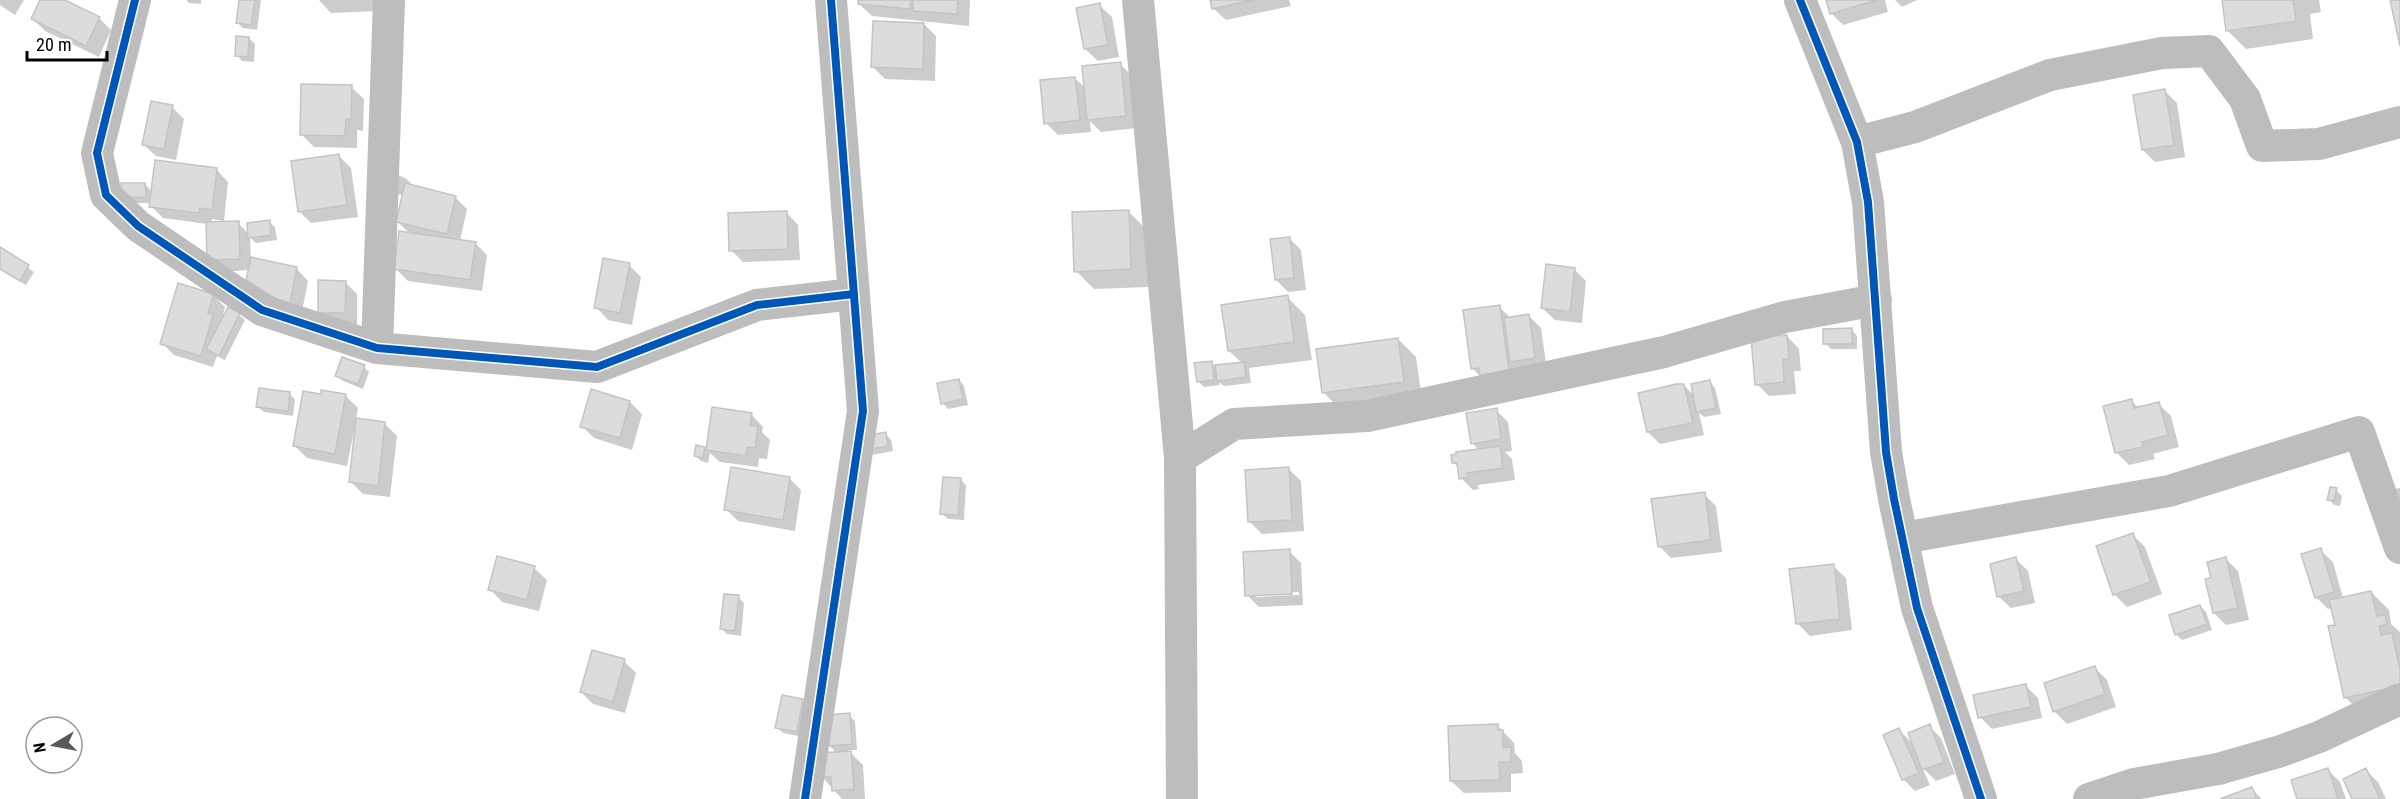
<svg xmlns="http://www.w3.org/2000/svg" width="2400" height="799" font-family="'Roboto Condensed',sans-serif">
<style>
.shadow{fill:#0003;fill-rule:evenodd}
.building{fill:#dcdcdc;stroke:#c4c4c4;stroke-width:1.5}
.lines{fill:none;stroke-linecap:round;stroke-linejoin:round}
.minor{stroke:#bdbdbd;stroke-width:32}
.cycleway-casing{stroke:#fff;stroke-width:11}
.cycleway{stroke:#0057b8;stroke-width:8}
</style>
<rect width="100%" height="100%" fill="#fff"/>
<!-- shadow -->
<path class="shadow" d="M0 0H24L15 15 0 5Z
M42 0H62L99 18 111 30 99 57 45 31 33 19Z
M186 0H201V4L189 3Z
M241 0H261L257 30 243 28 237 22Z
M319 0H377V11L331 13Z
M859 0H970L969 26 872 16 859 4Z
M1212 0H1289L1291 6 1226 20 1213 8Z
M1827 0H1885L1888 12 1843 25 1831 13Z
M1895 0H1917L1902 7Z
M2223 0H2319L2321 12 2310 14 2313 39 2246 49 2228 31Z
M1099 5 1112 17 1119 57 1098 61 1085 49Z
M924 24 936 36 935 81 885 79 873 67Z
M249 38 255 44 254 62 242 61 237 55Z
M1120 64 1132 76 1137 128 1101 132 1090 121 1091 132 1058 135 1046 123 1075 78 1086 89Z
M351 87 364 99 363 131 357 130V148L314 147 301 134Z
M2165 91 2177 103 2185 157 2155 162 2143 150Z
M172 107 184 119 176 160 156 156 143 144Z
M339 156 351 168 358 217 311 223 299 211Z
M216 169 228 182 224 221 212 219 211 224 238 223 249 234 269 222 275 227 277 240 256 243 250 238 251 259 296 268 308 281 301 317 260 292 248 280 250 270 220 272 208 259 207 224 163 218 151 206V203H129L123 197 145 184 152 192Z
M390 172 405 178 411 183 410 186 455 197 467 209 460 241 475 243 487 255 482 291 408 281 396 269 410 234 398 222 404 196 391 192Z
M1128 211 1146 229 1149 287 1094 289 1076 271Z
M786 212 798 225 800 260 743 262 731 250Z
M1289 238 1301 250 1306 290 1288 292 1276 280Z
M0 249 34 272 26 285 0 270Z
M629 265 641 277 632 325 608 320 596 307Z
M1574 269 1586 281 1582 323 1555 320 1542 308Z
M345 282 357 294V325H332L319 312Z
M213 295 225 307 223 316 239 315 245 320 225 360 217 356 213 367 174 355 162 343Z
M1287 297 1305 315 1312 360 1249 368 1251 383 1224 386 1219 382 1220 385 1204 387 1198 381 1212 363 1215 367 1242 363 1229 351Z
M1499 307 1511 318 1529 316 1541 328 1547 370 1484 380 1472 368Z
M1852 330 1857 336V349H1831L1825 343Z
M1787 336 1799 349 1801 371H1794L1796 394 1769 396 1757 384Z
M1398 339 1416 357 1422 399 1341 410 1323 392Z
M364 367 369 372 363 389 343 381 337 375Z
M959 380 964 386 968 405 948 409 943 403Z
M1710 382 1715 388 1721 414 1704 417 1699 413 1704 435 1660 444 1648 432 1684 385 1695 397Z
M322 391 346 396 358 408 356 419 384 423 397 436 390 497 363 494 351 482 357 426H355L347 466 307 458 295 446Z
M290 394 295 400 293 416 264 412 258 407Z
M2131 401 2139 408 2159 404 2171 416 2179 447 2153 454 2155 459 2129 465 2117 453 2105 407Z
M630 402 642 414 632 450 594 438 582 426Z
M713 409 751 414 763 427 762 432 770 440 767 459 759 458 758 467 720 462 710 453 708 463 701 461 695 455 704 448 707 452Z
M1496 410 1508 422 1512 451 1505 452 1512 459 1515 480 1478 485 1479 489 1473 490 1461 478 1460 469 1453 462 1479 450 1472 443Z
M886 434 891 440 893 451 872 455 866 449Z
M1289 469 1301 481 1304 531 1262 534 1250 522Z
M789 478 801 490 795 531 738 521 726 509Z
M960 479 966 485 964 520 948 519 942 514Z
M2400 488V513L2395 489Z
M2336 490 2342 496 2340 506 2334 505 2329 499Z
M1704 494 1716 506 1722 552 1671 558 1659 546Z
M2133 535 2145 547 2162 594 2127 607 2115 595 2098 547Z
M2320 550 2333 562 2343 598 2371 592 2389 610 2391 624 2400 632V707L2363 715 2345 697 2333 608 2328 609 2316 597Z
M1289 551 1301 563 1303 605 1259 607 1247 595ZM1299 592V595L1256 597V594Z
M2016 559 2028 571 2035 603 2011 608 1998 596Z
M2226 559 2238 571 2249 620 2226 625 2214 613Z
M1833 566 1846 578 1852 630 1810 636 1797 623Z
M534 568 547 580 539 611 502 602 490 589Z
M738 597 744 603 741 636 727 634 722 629Z
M2200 606 2206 612 2212 630 2182 640 2176 634Z
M624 661 636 673 625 713 593 704 581 692Z
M2095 668 2107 680 2116 707 2067 724 2055 712 2046 684Z
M2025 685 2038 698 2042 718 1992 729 1980 717Z
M783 697 803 701 808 707 803 737 783 733 777 727Z
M849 715 855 721 857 750H848L863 765 865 799H842L822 777 837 754 829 745Z
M1498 726 1514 743 1515 753 1522 761 1523 773 1511 774V792L1464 793 1451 781Z
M1929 726 1941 738 1955 774 1936 781 1922 767 1930 785 1915 791 1903 779 1899 730 1915 746Z
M2328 770 2340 782 2346 799H2299Z
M2366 770 2378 782 2386 799H2354Z
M2252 789 2262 799H2224Z"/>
<!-- building -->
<path class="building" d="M40 0H65L100 17 86 46 31 19Z
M239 0H255L251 25 236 23Z
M858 0H911L910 9 858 4Z
M913 0H958L957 14 913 11Z
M1210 0H1253L1212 9Z
M1826 0H1877L1830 14Z
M2222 0H2293L2296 21 2226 31Z
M2390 0H2400V46Z
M1100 3 1108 45 1084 49 1076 8Z
M873 21 924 23 923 69 871 67Z
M236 36 249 37 248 57 235 56Z
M1121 62 1126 116 1087 120 1082 66Z
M1075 77 1080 120 1044 124 1040 80Z
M301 84 352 85 351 119H346L345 136 300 135Z
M2165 89 2174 145 2142 150 2133 95Z
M151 101 173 105 164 149 142 145Z
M339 154 347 205 298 212 291 161Z
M155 160 217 168 212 210 200 208 199 213 149 207Z
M121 183H145L146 197 122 198Z
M405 183 456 196 447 234 396 222Z
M1129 210 1131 269 1074 272 1072 212Z
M787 211 788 249 729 251 728 213Z
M270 220 271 235 248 238 247 223Z
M239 221 240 259 207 260 206 222Z
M399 231 476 242 470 280 394 269Z
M1290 237 1294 278 1275 280 1270 239Z
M0 247 29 265 20 281 0 269Z
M251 257 297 267 289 307 246 280Z
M603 258 630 263 620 313 594 308Z
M1546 264 1575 268 1570 312 1541 308Z
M318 280 346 281 345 313H318Z
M178 283 214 294 208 313 213 315 201 356 160 344Z
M1288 295 1294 342 1228 351 1221 305Z
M1500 305 1509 371 1480 375 1479 368 1471 369 1463 310Z
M228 307 240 313 219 356 206 349Z
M1529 314 1535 358 1510 362 1504 318Z
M1852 328V344H1823V329Z
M1787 335 1789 359H1783L1784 382 1755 385 1751 338Z
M1398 338 1404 382 1322 393 1316 349Z
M342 357 365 365 358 384 335 376Z
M1212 361 1214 380 1197 382 1194 363Z
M1244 362 1246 377 1217 381 1215 365Z
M959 379 963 399 941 404 937 383Z
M1710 380 1716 408 1696 412 1691 384Z
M1676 384H1684L1693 423 1647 432 1638 393Z
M259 388 290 392 288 411 256 407Z
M591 389 630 401 620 438 580 427Z
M321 390 346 394 335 454 293 446 303 391 321 394Z
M2132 399 2134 408 2159 402 2168 435 2142 442 2143 447 2115 453 2103 406Z
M712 407 752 413 750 425 758 426 755 448 747 447 746 456 706 450Z
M1497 408 1501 439 1471 444 1466 413Z
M356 418 385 422 378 486 349 482Z
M886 432 888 446 865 450 863 436Z
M696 445 705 447 703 458 694 456Z
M1500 446 1503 468 1467 473 1468 477 1459 479 1457 463H1452L1451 455 1456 454V452Z
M731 467 790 477 783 520 724 510Z
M1289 467 1292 520 1248 522 1245 470Z
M943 477 961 478 958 515 940 514Z
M2330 487 2337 488 2334 501 2327 500Z
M1705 492 1711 540 1658 547 1651 499Z
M2133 533 2151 582 2113 595 2096 546Z
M2321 548 2334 592 2315 598 2301 554Z
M1290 549 1292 594 1245 596 1243 552Z
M497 556 535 566 527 600 488 590Z
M2016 557 2024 591 1997 597 1990 564Z
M2226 557 2238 608 2213 613 2205 579 2211 578 2207 562Z
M1834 564 1840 619 1796 624 1789 569Z
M2371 591 2377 616 2385 615 2387 624 2379 626 2381 635 2392 633 2400 669V686L2344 698 2328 626 2335 625 2329 600Z
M724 594 739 595 735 631 720 629Z
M2200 605 2207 624 2175 635 2169 615Z
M592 650 625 659 613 702 580 692Z
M2095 666 2105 694 2053 712 2044 683Z
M2026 684 2031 707 1978 718 1973 695Z
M782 695 803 699 797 732 775 728Z
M850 713 852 744 828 746 826 715Z
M1498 724V730H1503V748L1511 747V762H1499L1500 780 1450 781 1448 726Z
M1930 724 1944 762 1922 770 1908 733Z
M1899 728 1919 773 1902 780 1883 735Z
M851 751 854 789 832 791 831 777H821L819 753Z
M2328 768 2338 799H2297L2291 780Z
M2366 768 2380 799H2352L2343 779Z
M2252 787 2257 799H2220Z"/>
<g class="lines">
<!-- minor -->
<path class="minor" d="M135 0 97 153 106 195 138 226 262 310 377 348 597 367 757 305 854 294
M1138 0 1180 458 1182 799
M1800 0 1857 142 1868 202 1886 452 1894 499 1917 608 1981 799
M1857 142 1915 127 2050 75 2162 53 2209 51 2245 99 2262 146 2319 144 2400 122
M377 348 389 0
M1180 458 1234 424 1367 416 1664 352 1785 317 1876 300
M1903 538 2169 491 2359 432 2400 548
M805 799 863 411 831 0
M2089 799 2134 784 2218 769 2281 751 2319 737 2400 699"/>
<!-- cycleway casing -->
<g class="cycleway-casing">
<path id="cycleway" d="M135 0 97 153 106 195 138 226 262 310 377 348 597 367 757 305 854 294
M1800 0 1857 142 1868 202 1886 452 1894 499 1917 608 1981 799
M805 799 863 411 831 0"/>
</g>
<!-- cycleway -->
<use href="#cycleway" class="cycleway"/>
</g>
<!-- north arrow -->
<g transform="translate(54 745) rotate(260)"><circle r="28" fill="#ffffff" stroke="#999999" stroke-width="1.5"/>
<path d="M0-4.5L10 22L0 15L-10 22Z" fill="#595959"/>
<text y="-9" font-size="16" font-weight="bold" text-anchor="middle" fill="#000000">N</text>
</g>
<!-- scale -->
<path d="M27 51v9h80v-9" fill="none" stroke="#000000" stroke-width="3"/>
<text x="36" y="51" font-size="18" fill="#000000" stroke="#ffffff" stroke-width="4.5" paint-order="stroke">20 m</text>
</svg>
